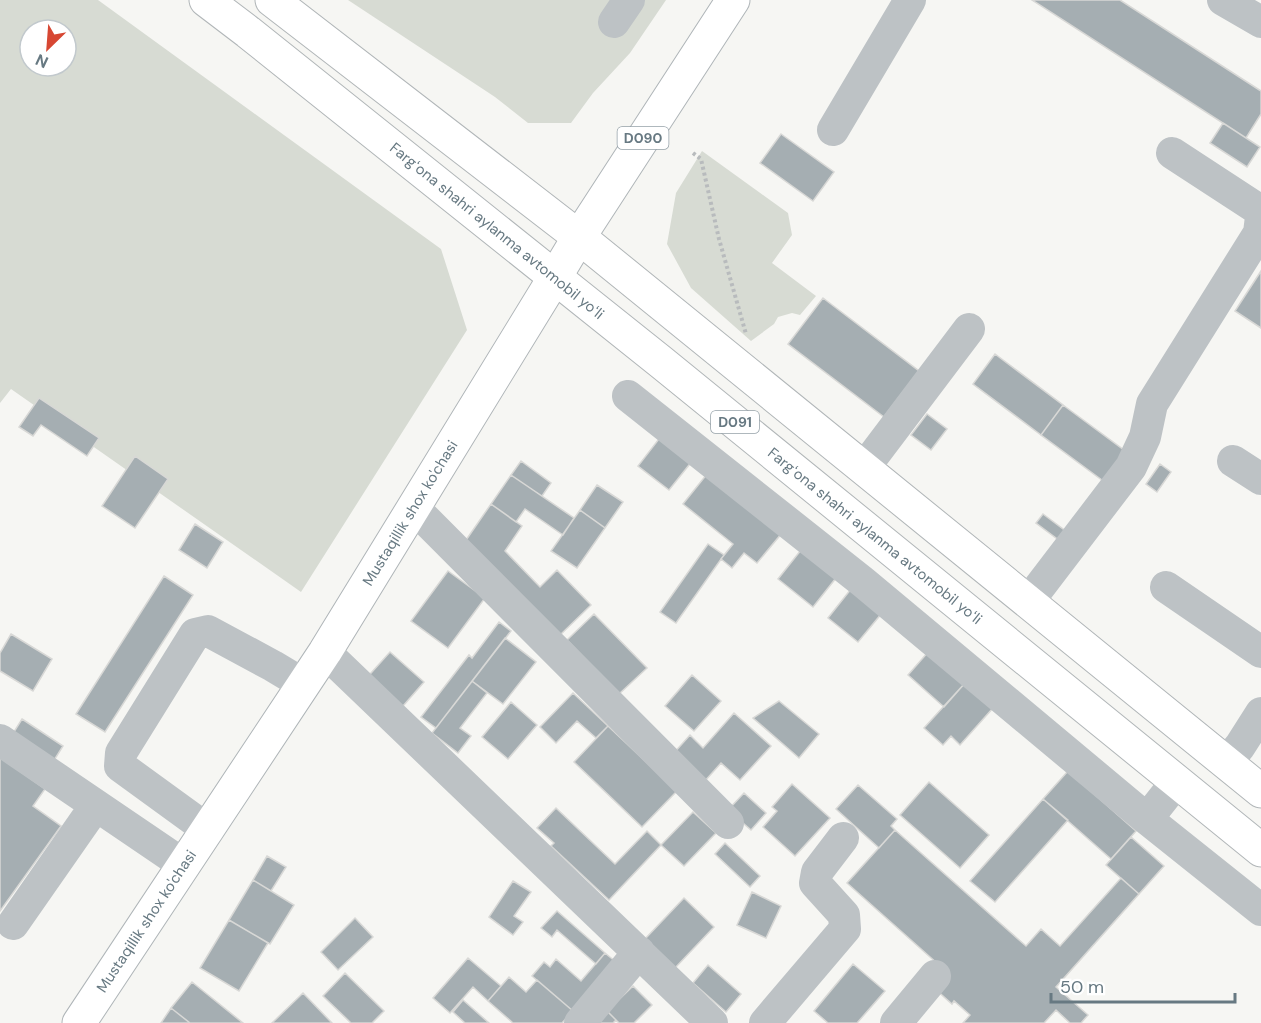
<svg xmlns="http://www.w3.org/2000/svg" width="1261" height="1023" font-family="'DM Sans',sans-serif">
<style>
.green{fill:#d7dbd3;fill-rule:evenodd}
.building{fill:#a5aeb2;stroke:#d8d8d6;stroke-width:1.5}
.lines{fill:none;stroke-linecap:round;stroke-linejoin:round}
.major-casing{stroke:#afb5b8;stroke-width:35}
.highway-casing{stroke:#b1b6b8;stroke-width:35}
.path{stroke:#b8bbbd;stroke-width:4;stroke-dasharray:3 3;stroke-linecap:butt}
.minor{stroke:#bdc2c5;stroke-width:32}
.major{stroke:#fff;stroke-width:33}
.highway{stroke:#fff;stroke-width:33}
.labels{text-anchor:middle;stroke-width:6;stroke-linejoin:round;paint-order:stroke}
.shield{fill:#fff;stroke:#95a1a8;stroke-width:1.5}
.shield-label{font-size:14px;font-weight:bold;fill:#677982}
.street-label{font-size:15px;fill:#677982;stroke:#fff}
</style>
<rect width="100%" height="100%" fill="#f6f6f3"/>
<!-- green -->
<path class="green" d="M0 0H98L441 249 467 330 301 592 11 389 0 403ZM30 30H66V66H30Z
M348 0H666L630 53 593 93 571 123H528L495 97Z
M702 151 788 213 792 235 772 263 816 296 800 315 792 313 778 317 774 324 751 341 691 288 667 244 676 193Z"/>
<!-- building -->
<path class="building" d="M1032 0H1120L1261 91V114L1246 138Z
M1223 123 1260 147 1247 167 1210 143Z
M781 134 834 172 813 201 760 163Z
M1261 271V328L1235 311Z
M823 298 919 371 884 417 788 344Z
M995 354 1063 405 1041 435 973 384Z
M39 398 99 438 87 456 41 425 33 436 19 427Z
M1063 405 1132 456 1110 486 1041 435Z
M927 414 947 429 931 450 911 435Z
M662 435 693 460 669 490 638 466Z
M135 456 168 479 135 528 102 506Z
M521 461 551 483 542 496 511 475Z
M1160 464 1171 472 1157 492 1146 484Z
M707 474 782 533 757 563 744 553 732 568 721 559 733 544 683 504Z
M511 475 574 518 563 535 525 509 516 522 491 504Z
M597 485 623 502 605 528 580 510Z
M491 504 522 526 505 551 540 587 557 570 591 605 557 638 464 543Z
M580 510 605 528 577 568 551 551Z
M1043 514 1071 535 1064 544 1036 523Z
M195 524 223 542 207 568 179 550Z
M708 544 724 555 676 623 660 612Z
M801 550 836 578 813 607 778 579Z
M448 571 485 598 448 648 411 621Z
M164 576 193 595 105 732 76 714Z
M851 589 882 613 858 642 828 618Z
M594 614 647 668 619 694 567 640Z
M499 622 511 631 436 728 421 717 469 655 472 658Z
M11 634 52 659 33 691 0 671V653Z
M505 638 536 662 503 704 472 681Z
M929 651 965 683 944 707 908 675Z
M390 652 424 682 396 714 362 683Z
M692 675 721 701 694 731 665 706Z
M472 681 487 693 460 728 471 736 458 753 432 733Z
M965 683 993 708 960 745 951 736 943 745 924 728Z
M573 693 608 726 596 738 577 721 556 743 540 727Z
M779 701 819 734 799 758 753 718Z
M511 702 537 725 508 759 482 737Z
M734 713 771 746 740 780 721 763 704 782 673 754 690 735 703 748Z
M22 719 63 746 53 762 12 735Z
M608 726 677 791 642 827 574 762Z
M0 757 45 789 33 806 61 826 0 911Z
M1068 771 1136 831 1111 859 1043 799Z
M929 782 989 835 960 868 900 815Z
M792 784 830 818 795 856 763 827 777 811 772 807Z
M858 785 897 819 891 826 895 830 879 848 836 809Z
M744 793 766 813 751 830 728 810Z
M1043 799 1068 820 995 902 970 881Z
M556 808 615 864 647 831 661 845 609 900 551 846 554 843 537 828Z
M693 812 716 833 684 866 661 845Z
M895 830 1026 946 1041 929 1060 946 1121 878 1139 894 1056 987 1088 1015 1081 1023H1070L1056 1010 1044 1023H963L970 1015 954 1001 952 1004 934 988 948 973 847 883Z
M1131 837 1164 866 1139 894 1106 865Z
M725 843 760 876 750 887 715 854Z
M267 856 286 867 271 891 253 880Z
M253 880 294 905 270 944 229 920Z
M513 881 531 892 514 916 523 922 513 935 489 917Z
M752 892 781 906 766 938 737 925Z
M684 898 714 927 674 969 644 940Z
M557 911 605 953 596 964 557 930 552 937 541 928Z
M355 918 373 937 338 970 321 952Z
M229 920 268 943 239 991 200 968Z
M605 953 616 962 573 1011 532 976 544 962 550 967 556 959 581 981Z
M468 958 501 986 488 1001 473 987 450 1013 433 998Z
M853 964 885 991 857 1023H828L814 1011Z
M708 965 741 994 726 1012 693 983Z
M345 973 384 1011 372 1023H351L323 996Z
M509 977 526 992 537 980 573 1011 562 1023H513L488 1001Z
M192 982 243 1023H190L171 1008Z
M633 986 652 1005 634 1023H619L607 1011Z
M303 993 332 1023H272Z
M463 1000 489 1023H465L453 1012Z
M171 1008 190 1023H161Z
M607 1011 616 1020 613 1023H594Z"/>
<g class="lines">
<!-- major casing -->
<g class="major-casing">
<g id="major">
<path id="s1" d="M79 1023 325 652 555 277 579 237 733 0"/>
</g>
</g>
<!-- highway casing -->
<g class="highway-casing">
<path id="highway" d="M206 0 248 32 661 362 1261 850
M272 0 579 237 1261 791"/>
</g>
<!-- path -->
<path class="path" d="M693 153 701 159 719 239 746 334"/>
<!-- minor -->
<path class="minor" d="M1223 0 1261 22
M614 22 629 0
M833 130 910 0
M1172 153 1261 211
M628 396 863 582 1147 819 1261 910
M1233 461 1261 479
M864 468 969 329
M414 508 728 823
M1166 587 1261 652
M1028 602 1131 467 1145 437 1152 404 1259 233 1261 217
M325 652 712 1023
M0 740 184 865
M1226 763 1240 746 1261 713
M1147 819 1177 781
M208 830 120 766 121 753 195 634 208 631 273 666 303 684
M13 924 96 805
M580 1023 639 952
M765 1023 845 929 844 915 815 883 817 872 843 838
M896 1023 935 976"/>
<!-- major -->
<use href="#major" class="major"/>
<!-- highway -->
<use href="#highway" class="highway"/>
</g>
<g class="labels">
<!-- shield labels -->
<g class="shield">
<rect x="617.5" y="127" width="51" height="22" rx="4.5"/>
<rect x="711" y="411" width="48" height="22" rx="4.5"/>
</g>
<g class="shield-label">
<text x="643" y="143">D090</text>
<text x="735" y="427">D091</text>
</g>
<!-- street labels -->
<g class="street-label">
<text transform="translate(497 231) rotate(39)" y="5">Fargʻona shahri aylanma avtomobil yoʻli</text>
<text dy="5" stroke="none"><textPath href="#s1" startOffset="608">Mustaqillik shox ko'chasi</textPath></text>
<text transform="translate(875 536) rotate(39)" y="5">Fargʻona shahri aylanma avtomobil yoʻli</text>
<text dy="5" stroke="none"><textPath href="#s1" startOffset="122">Mustaqillik shox ko'chasi</textPath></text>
</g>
</g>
<!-- north arrow -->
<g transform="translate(48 48) rotate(205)"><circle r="28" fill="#ffffff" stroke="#c2c9cd" stroke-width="1.5"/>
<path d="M0-4.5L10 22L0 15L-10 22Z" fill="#d74733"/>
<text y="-9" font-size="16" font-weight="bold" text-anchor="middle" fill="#677982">N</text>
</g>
<!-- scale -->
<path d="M1051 993v9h184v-9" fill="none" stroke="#677982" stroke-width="3"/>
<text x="1060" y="993" font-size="18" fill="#677982" stroke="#ffffff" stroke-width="4.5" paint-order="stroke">50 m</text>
</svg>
